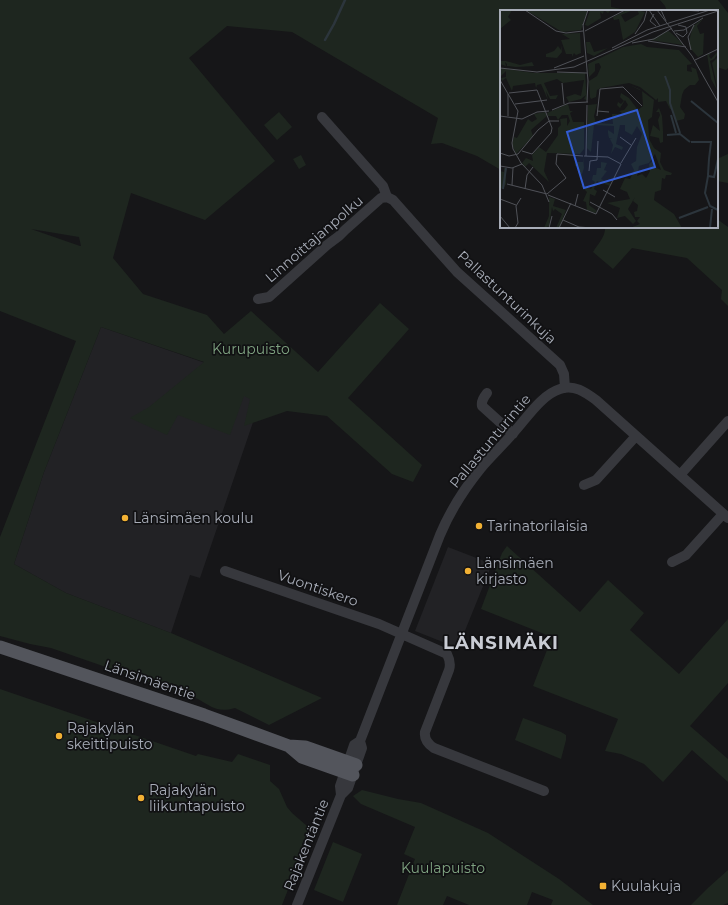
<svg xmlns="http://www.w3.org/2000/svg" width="728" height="905" font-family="Montserrat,sans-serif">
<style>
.built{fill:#222225}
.green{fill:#1e261f;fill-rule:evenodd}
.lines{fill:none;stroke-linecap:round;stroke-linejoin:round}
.stream{stroke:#2c353c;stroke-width:2.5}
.minor{stroke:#37383d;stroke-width:10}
.major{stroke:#53555c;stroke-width:13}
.poi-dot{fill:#f2b134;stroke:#111113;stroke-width:1.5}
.labels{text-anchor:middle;stroke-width:3.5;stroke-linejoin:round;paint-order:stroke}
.street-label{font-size:14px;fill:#a8adb8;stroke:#111113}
.park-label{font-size:14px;fill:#7fa381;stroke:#111113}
.poi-label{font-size:14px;fill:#a8adb8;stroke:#111113;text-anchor:start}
.district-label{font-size:18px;font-weight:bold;letter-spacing:1px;fill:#c9ccd4;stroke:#111113}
.inset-river{fill:none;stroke:#2c353c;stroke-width:2}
.inset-road{fill:none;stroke:#505258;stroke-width:1}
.view{fill:#325cd3;fill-opacity:0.15;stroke:#325cd3;stroke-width:2}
.inset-edge{fill:none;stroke:#a8adb8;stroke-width:2}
</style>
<rect width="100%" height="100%" fill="#161618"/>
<!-- built -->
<path class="built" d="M101 327 266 384 200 578 190 575 171 633 66 593 14 564 44 472Z
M448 547 492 564 458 648 415 631Z"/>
<!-- green -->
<path class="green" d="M0 0H611V7L632 11H501V170L477 156 442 143 431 144 438 118 292 32 227 26 189 58 275 161 205 220 131 193 113 258 143 294 207 315 224 334 251 311 318 372 380 303 409 329 348 398 422 465 413 482 392 474 327 416 287 411 244 426 250 399 244 396 230 435 178 415 167 435 130 418 149 407 204 362 101 327 44 472 14 564 66 593 171 633 322 698 269 725 235 708C218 713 212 707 198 699L51 648 30 644 0 636V537L76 341 0 311ZM31 229 79 237 81 246H80Z
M660 0H718L728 13V68L726 70 717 67V11H667L665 6Z
M279 112 292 127 277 140 264 125Z
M728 154V183L717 181V159Z
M301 155 306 165 299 169 293 159Z
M717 219 728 227V306L721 299 722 290 687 258 632 248 613 269 593 252C598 244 606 236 605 227H717Z
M507 546 580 612 608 580 644 613 630 630 679 674 728 619V683L690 726 728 759V782L692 750 663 782 644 764 621 754 605 751 618 719 533 686 552 637 481 609 502 553Z
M0 689 196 756 198 754 232 762 238 754 270 765V781L279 789 287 807 292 813 307 826 309 836 282 905H0Z
M523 718 561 732 566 735V740L561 759 515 740Z
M362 790 398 799 421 803 488 833 559 879 593 905H551L553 900 532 892 527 905H469L447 896 443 905H397L415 859 404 854 415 827 361 804 353 796Z
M333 842 362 854 343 902 314 890Z
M728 870V903L723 905H691L709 887Z"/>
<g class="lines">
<!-- stream -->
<path class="stream" d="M325 40 334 24 345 0"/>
<!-- minor -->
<path class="minor" d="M322 117 383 186 387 197
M387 197 393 200 457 272 560 365 564 374 565 388
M258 299 269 297 327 245 339 236 345 230 381 198 387 197
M487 393C484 397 481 401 482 406L513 434
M680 475 728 421
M584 485 596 480 636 436
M672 562 686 555 723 514
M225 571 379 624 447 654C450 660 451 664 449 670L425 732C424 739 428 744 434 748L544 791
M341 795 340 786 354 745 360 741 440 535C450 511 464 489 481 468 491 456 503 445 514 432 527 418 541 395 560 389 574 384 585 392 596 400L728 518
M297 905 341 795 348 788 356 765 362 748 360 741"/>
<!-- major -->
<path class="major" d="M0 647 204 715 289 746 305 747 356 765
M289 746 302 757 353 775"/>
</g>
<!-- markers -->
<g class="poi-dot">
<circle cx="125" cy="518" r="4"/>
<circle cx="479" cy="526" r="4"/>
<circle cx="468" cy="571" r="4"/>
<circle cx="59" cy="736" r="4"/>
<circle cx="141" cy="798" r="4"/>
<rect x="599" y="882" width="8" height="8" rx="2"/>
</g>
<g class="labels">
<!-- street labels -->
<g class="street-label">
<text transform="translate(314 239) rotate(-41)" y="5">Linnoittajanpolku</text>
<text transform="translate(507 297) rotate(43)" y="5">Pallastunturinkuja</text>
<text transform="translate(490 441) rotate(-50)" y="5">Pallastunturintie</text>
<text transform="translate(318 588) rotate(19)" y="5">Vuontiskero</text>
<text transform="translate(150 680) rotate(19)" y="5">Länsimäentie</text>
<text transform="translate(306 845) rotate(-68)" y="5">Rajakentäntie</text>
</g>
<!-- park labels -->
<g class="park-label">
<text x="251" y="354">Kurupuisto</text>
<text x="443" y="873">Kuulapuisto</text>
</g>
<!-- poi labels -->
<g class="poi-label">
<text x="133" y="523">Länsimäen koulu</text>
<text x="487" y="531">Tarinatorilaisia</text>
<text x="476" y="568">Länsimäen<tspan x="476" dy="16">kirjasto</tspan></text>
<text x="67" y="733">Rajakylän<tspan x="67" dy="16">skeittipuisto</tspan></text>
<text x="149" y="795">Rajakylän<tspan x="149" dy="16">liikuntapuisto</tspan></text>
<text x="611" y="891">Kuulakuja</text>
</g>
<!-- district labels -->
<g class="district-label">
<text x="501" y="649">LÄNSIMÄKI</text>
</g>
</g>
<!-- overview -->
<g transform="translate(500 10)">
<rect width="218" height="218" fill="#161618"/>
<path d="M0 0H12L8 7 11 10 0 19ZM26 0H88L81 20 62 22ZM90 0H111L108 3 104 0 103 4 100 2 101 8 88 16 85 15ZM127 0H133L121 5 125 12 139 4 137 0 145 2 135 22 123 30 119 9 114 10 113 7ZM203 9 197 16 200 24 204 23 203 44 198 47 190 38 189 31 193 16ZM168 21 170 22 184 35 150 30ZM80 23 81 43 76 45 74 43 72 47V44H66L61 30 70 29 62 24ZM86 32H90L94 42 108 38 94 46 87 43ZM141 34 147 37 179 40 192 54 187 55V61L192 62 191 57 196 59 199 70 195 75H190L184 80 182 85 180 97 185 104 184 109 176 111 173 100 170 99 166 91 158 92V88L156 90 140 77 129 73 101 78 97 80 96 87 91 89 90 87 89 71 97 66 101 57 99 53 95 54V61L89 67 88 54 123 37ZM61 35 62 42 57 48 46 47V44L54 41 58 36 61 40ZM218 41V44L214 49 210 51 217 80 211 69 207 44 211 43 209 46 211 49ZM218 47V80L212 53ZM0 51H6L20 55 32 52 34 56 16 57 7 56V54L5 52 6 56 0 54ZM0 58 34 63H85L87 90 84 89 86 85 81 89 69 92 66 87 75 84 81 86 84 70 63 73 57 69 44 73 50 86 58 85 56 89H50L46 81 48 90 41 74 37 75 36 78 35 73 13 76 12 81 6 68 2 71 1 68 6 67V61L0 67ZM129 75 139 79 154 90 152 107 148 110 149 129 154 138 161 143 160 152 164 160 172 163 171 165H166L165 169 162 168 161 180 155 182 154 190 174 204 182 218H130L140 214 137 211 140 207H135L134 202 137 201 138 195 133 191 135 187 128 199 136 211 133 214 125 206 117 208 120 198 107 193 130 189 127 182 120 179 125 168 130 169 134 160 131 154 136 151 137 137 142 124 137 116 132 125 125 121V115H120L116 134 123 137 122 140 115 137 111 144 113 135 110 129H112L109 128 108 123V120L114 124V116L94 115 91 142 87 138 88 95 97 94 94 106 96 113 113 114 112 104H120L122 103 119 101 124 100 128 95 125 90 120 98 117 95 118 92 121 94 124 91 120 87 121 83 129 88 138 100 143 96 142 81ZM155 144 161 160 154 157V150L149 154 150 161 146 168 142 164 137 166 139 156 149 153ZM68 94 70 101H73L70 103 73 112H84V139L80 144 47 143 44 161 49 172 29 153 25 157 22 153 26 148 33 151 32 145 39 137 46 142 58 125V118L61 115 60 109 67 108V116L70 111 68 105H62L58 110 56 106H48L47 103ZM159 98 162 106 163 121V132L160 133 159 128 150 126 153 115 160 121 158 110 160 105 159 102H156ZM45 102 47 106 31 120 33 126 16 144 12 134 14 127 17 128 28 109 32 112 37 109 34 104ZM83 147 84 158 80 170 81 163H78V156H75V152H83ZM101 152 107 153 104 160 107 161 101 169 111 174 110 176 97 171 94 179 97 181 95 186 90 184 89 195 97 201 95 203 87 200 86 192 83 191 87 182 80 175 91 179 95 172 92 170 93 165H96L97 158H101ZM4 158H6V174L3 179 0 178V161L4 162ZM49 187 55 189 53 196 66 200 59 218H56L62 204 55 199 53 201 52 197 49 216 44 218 49 206Z" fill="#1e261f" fill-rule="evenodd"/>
<path class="inset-river" d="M165 66 170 80V93L180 123M191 91 218 113M171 105 176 123M167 125 180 124 190 132M191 132H211L209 149M218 149 214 167 208 166 205 183 210 196 218 200M208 165 209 149M3 179 6 158M179 208 208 197M210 218 212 199"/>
<path class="inset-road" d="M25 0 56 21 66 23 83 21M149 0 160 16M157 0 192 46 218 92M161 0 166 11M181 0 199 1M154 4 150 11 156 16M83 14 88 71 87 92M83 15 88 0M85 21 125 0M174 21 184 20 203 8M176 23 183 27 187 23 186 17 178 15M135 24 144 11 147 0M148 31 186 37M132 33 154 29 172 18M112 38 147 20 210 0M191 40 188 27 194 15M195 50 218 39M0 58 37 62 74 57 153 22 218 1M54 58 84 46M57 62 87 63M0 70 18 101 12 133 13 139 21 153 42 175 49 192M62 73 64 94M9 83 37 80 52 118 51 123 32 144 22 141M15 94 47 90M52 100 69 93 88 92M97 101 109 102M0 106 22 109 37 102 49 101M8 106V84M97 106 100 79 123 77 142 96M120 127 131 135M0 143 9 146 18 144 38 120 49 111H59M86 146 87 95M121 153 136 128M0 156 12 158 22 154M89 161 90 151 97 150 98 131M7 174 47 184 66 168 56 154 57 144 83 146M12 175 13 158M25 179 27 165 33 157M103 180 115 187M48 185 96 204 121 154 108 147 84 146M0 189 16 195M90 192 112 204 117 210M75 196 78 184M0 206 10 218M63 210 79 217 92 218M15 218 18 213 16 196 21 188M49 218 52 206M59 218 71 193"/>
<path class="view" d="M137 100 155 157 84 178 67 122Z"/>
<rect width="218" height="218" class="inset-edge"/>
</g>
</svg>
